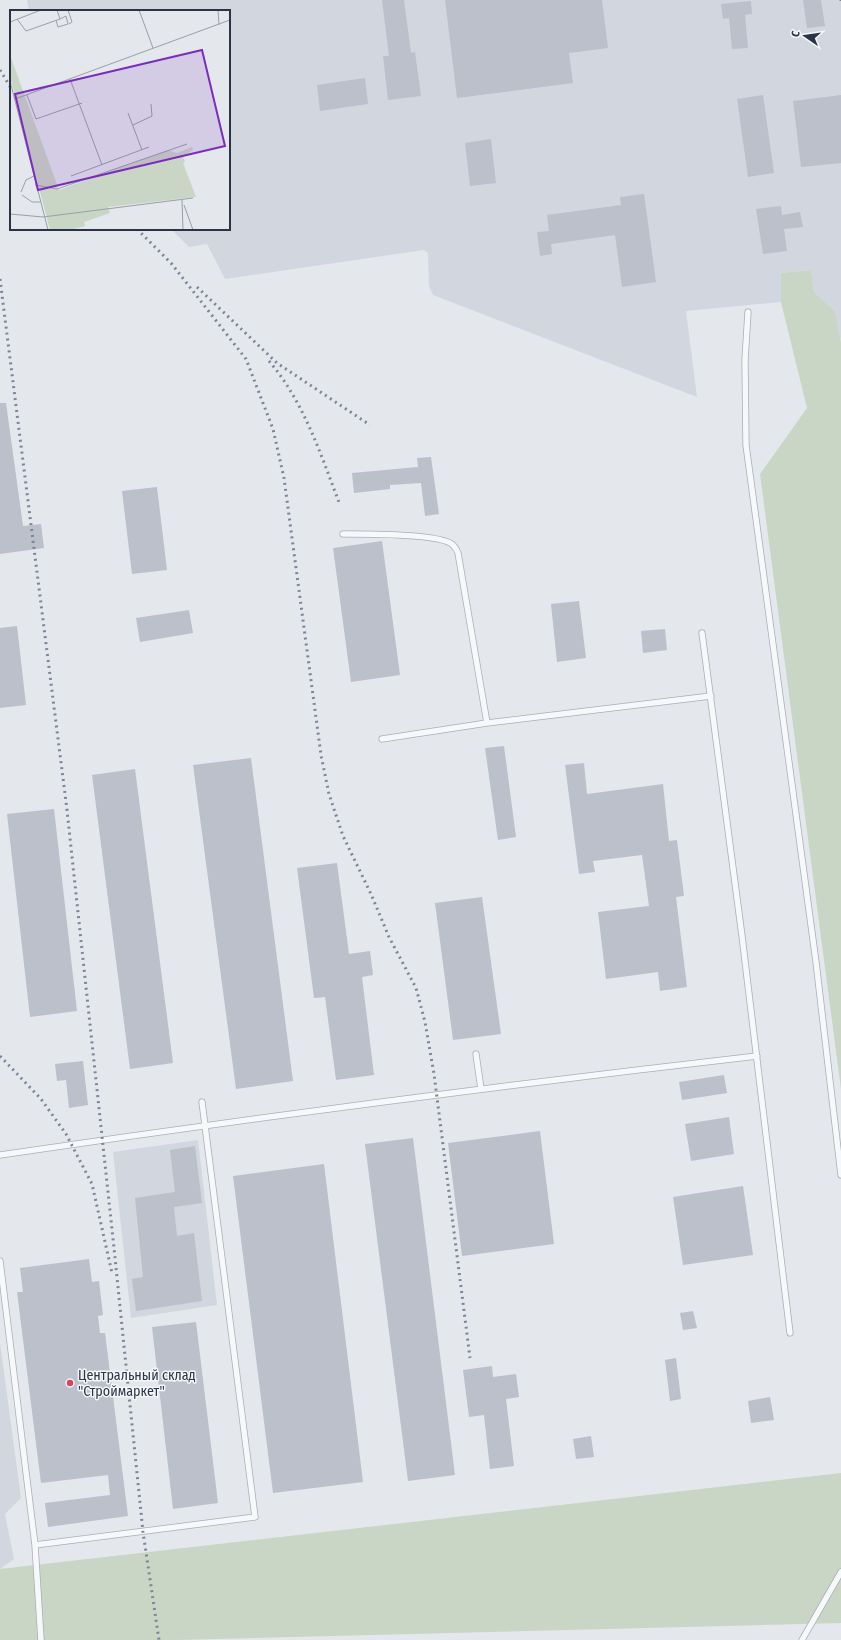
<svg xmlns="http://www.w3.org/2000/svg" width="841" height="1640" font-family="'Fira Sans Condensed',sans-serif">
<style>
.built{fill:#d2d6de}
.green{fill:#c9d6c5}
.building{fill:#bbc0ca}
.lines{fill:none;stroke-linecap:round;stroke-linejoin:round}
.lane-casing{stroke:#a9aeb7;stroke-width:7}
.lane{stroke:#f7f8fa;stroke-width:5.5}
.rail{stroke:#7d8696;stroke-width:3;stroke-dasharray:2 4;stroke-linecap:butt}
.poi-dot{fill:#d1495b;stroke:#f4f6f9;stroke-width:1.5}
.labels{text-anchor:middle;stroke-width:3;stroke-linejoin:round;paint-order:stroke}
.poi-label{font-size:14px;fill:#2b3445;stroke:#f4f6f9;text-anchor:start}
.inset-road{fill:none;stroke:#9a9fa9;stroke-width:1}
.view{fill:#7b2cbf;fill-opacity:0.15;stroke:#7b2cbf;stroke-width:2}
.inset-edge{fill:none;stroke:#2b3445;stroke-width:2}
</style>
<rect width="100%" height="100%" fill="#e4e7ec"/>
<!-- built -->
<path class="built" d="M27 0H841V342L835 311 814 292 811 270 781 273V302L686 311 697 397 433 295 429 286 428 253 424 250 225 279 207 244 189 247 171 229H229V11H29Z
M198 1140 217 1305 131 1318 113 1152Z
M0 1343 21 1498 5 1514 14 1559 0 1569Z"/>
<!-- green -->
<path class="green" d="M811 270 814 292 835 311 841 342V1089L760 474 807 408 781 302V273Z
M841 1473V1623L177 1640H0V1569Z"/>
<!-- building -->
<path class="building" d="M382 0H404L411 53 415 52 421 96 388 100 383 56H389Z
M445 0H602L608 48 569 53 573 83 457 98Z
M803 0H821L825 26 807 28Z
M751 1 752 14 745 15 748 48 732 49 729 18 723 19 721 4Z
M365 78 368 104 320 111 317 85Z
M763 95 774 173 748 177 737 99Z
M841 95V163L801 167 793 101Z
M491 139 496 183 470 186 465 143Z
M644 194 656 282 622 287 615 235 551 244 552 254 540 256 537 232 549 231 547 215 621 205 620 197Z
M781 206 782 215 800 212 803 227 784 229 787 251 763 254 756 209Z
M0 403H6L23 526 41 524 44 548 0 554Z
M431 457 439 514 425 516 421 483 390 485V489L354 493 352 473 418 467 417 458Z
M157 487 167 570 132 574 122 491Z
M382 541 400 675 351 682 333 548Z
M579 601 586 658 557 662 551 604Z
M189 610 193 633 140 642 136 618Z
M17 626 26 705 0 708V628Z
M665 629 667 650 643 653 641 631Z
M504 746 516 837 498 840 485 748Z
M251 758 293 1081 236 1089 193 765Z
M584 763 587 794 663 784 669 841 677 840 684 896 676 897 687 987 660 991 658 972 606 979 598 912 649 906 642 855 593 861 595 872 579 874 565 765Z
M135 769 173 1063 130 1069 92 775Z
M54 809 77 1011 30 1017 7 814Z
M337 863 349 954 370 951 373 975 362 977 374 1075 336 1080 325 997 314 998 297 868Z
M482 897 501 1034 453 1040 435 903Z
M83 1061 88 1105 69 1108 66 1080 57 1081 55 1064Z
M724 1075 727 1093 682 1100 679 1082Z
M729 1117 734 1154 691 1161 685 1124Z
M540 1131 554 1244 462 1256 448 1143Z
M413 1138 455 1475 408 1481 365 1144Z
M195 1146 202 1203 174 1207 177 1236 194 1233 202 1301 136 1311 132 1279 143 1277 135 1198 175 1192 170 1150Z
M324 1164 363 1482 273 1493 233 1176Z
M743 1186 753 1255 683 1265 673 1197Z
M89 1259 92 1282 99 1281 103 1315 98 1316 100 1333H105L128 1516 48 1527 45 1503 110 1495 108 1475 41 1483 17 1292H23L20 1268Z
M693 1311 697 1328 683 1330 680 1313Z
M196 1322 218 1503 173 1509 152 1327Z
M676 1358 681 1399 670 1401 665 1360Z
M492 1366 493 1377 516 1374 519 1397 506 1399 514 1466 490 1469 484 1415 469 1417 463 1370Z
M770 1397 774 1420 751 1423 748 1401Z
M591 1436 594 1457 576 1459 573 1439Z"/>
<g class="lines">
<!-- lane casing -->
<g class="lane-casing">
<path id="lane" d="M748 312 745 360 746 445 816 962 841 1175
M343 534C362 534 441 533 453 545 455 547 457 550 458 553L487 723
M702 633 742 936 790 1333
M382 739 487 723 711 696
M476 1054 481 1089
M0 1155C252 1118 504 1085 757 1056
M0 1261 35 1545 41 1640
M35 1545 255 1517 202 1102
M802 1640 841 1572"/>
</g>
<!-- lane -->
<use href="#lane" class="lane"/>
<!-- rail -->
<path class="rail" d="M841 0V1
M0 70 11 88
M137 229 175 267
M171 263 246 359 273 429 284 478 321 755 329 794 343 836 371 894 389 937 416 988 425 1022 434 1074 470 1358
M0 279 67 810 114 1248 143 1532 159 1640
M197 287 277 363 370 425
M269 361C304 402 321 455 340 505
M0 1056 41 1099 66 1134 92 1184 112 1273"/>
</g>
<!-- markers -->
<circle class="poi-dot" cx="70" cy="1383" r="4"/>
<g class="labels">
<!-- poi labels -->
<g class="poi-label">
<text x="78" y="1380">Центральный склад<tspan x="78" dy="16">"Строймаркет"</tspan></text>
</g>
</g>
<!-- overview -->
<g transform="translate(10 10)">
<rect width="220" height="220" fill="#e4e7ec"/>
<path d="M0 45 49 180 158 140 167 143 182 137 183 140 173 146 175 152 173 153 186 187 98 197 100 203 74 212 75 216 60 220H40L0 66Z" fill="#c9d6c5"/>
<path class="inset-road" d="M58 0 62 12 59 14M129 0 143 38M208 0 209 15M7 9 16 21 50 9 47 0M46 10 48 17 58 14 56 6 50 9M0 12 31 0M60 69 92 155M0 71 38 220M17 85 26 109 72 93M5 89 220 10M118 103 132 140M123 115 142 106 141 94M61 166 139 137M25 175 47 179 177 134M11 182 16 170 24 166M12 185 22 192H31M172 190 173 220M174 195 183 220M0 204 33 207 183 188"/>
<path class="view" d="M192 40 215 136 28 180 5 84Z"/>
<rect width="220" height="220" class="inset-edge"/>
</g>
<!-- north arrow -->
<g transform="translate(805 36) rotate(283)" stroke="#f4f6f9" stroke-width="3" paint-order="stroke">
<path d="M0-3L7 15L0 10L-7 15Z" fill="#2b3445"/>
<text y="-6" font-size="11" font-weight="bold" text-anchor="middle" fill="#2b3445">С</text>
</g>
</svg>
